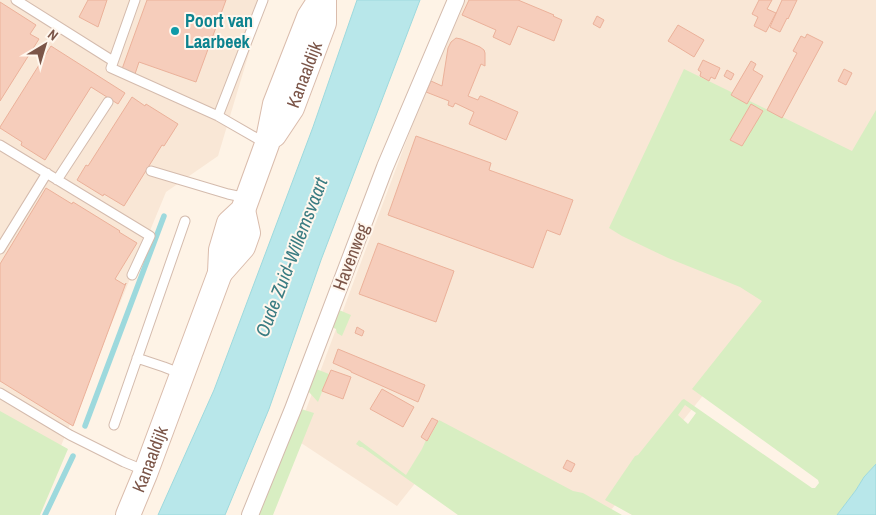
<svg xmlns="http://www.w3.org/2000/svg" width="876" height="515" font-family="'Archivo Narrow',sans-serif">
<style>
.residential{fill:#f9e7d6}
.green{fill:#d8eec2;fill-rule:evenodd}
.water{fill:#b8e7ea;stroke:#9dd9dd}
.lines{fill:none;stroke-linecap:round;stroke-linejoin:round}
.stream{stroke:#9dd9dd;stroke-width:5.5}
.building{fill:#f6cdbb;stroke:#ebb19a}
.service-casing{stroke:#d4bbad;stroke-width:11}
.minor-casing{stroke:#d4bbad;stroke-width:18}
.secondary-casing{stroke:#dabcac;stroke-width:26}
.service{stroke:#fff;stroke-width:9}
.minor{stroke:#fff;stroke-width:16}
.secondary{stroke:#fff;stroke-width:24}
.culture-dot{fill:#0f9aa8;stroke:#fff7ee;stroke-width:2}
.labels{text-anchor:middle;stroke-width:4;stroke-linejoin:round;paint-order:stroke}
.culture-label{font-size:18px;font-weight:bold;fill:#0d838f;stroke:#fff7ee;text-anchor:start}
.street-label{font-size:18px;fill:#7b5548;stroke:#fff7ee}
.water-label{font-size:19px;font-style:italic;fill:#3a7c82;stroke:#fff7ee}
</style>
<rect width="100%" height="100%" fill="#fef3e6"/>
<!-- residential -->
<path class="residential" d="M0 0H265L218 156 166 192 58 453 0 422Z
M462 0H876V143L762 322 607 515 444 447 397 506 295 439 413 123Z"/>
<!-- green -->
<path class="green" d="M684 69 852 151 876 110V464L864 477 856 490 837 515H632L605 500 635 456 638 455 682 400 684 399 812 488H815L819 483 818 480 692 389 762 301 740 287 668 258 622 236 609 228ZM685 405 696 413 688 424 678 415Z
M339 310 351 315 342 336 337 333 336 329 332 327Z
M316 369 329 374 318 402 308 391Z
M301 409 314 413 273 515H258Z
M0 411 68 449 40 515H0Z
M439 420 573 491 583 493 622 515H458L362 447H360L356 444 359 440 406 475 422 449 426 440H428Z"/>
<!-- water -->
<path class="water" d="M357 0H420L321 260 269 409 225 515H158L214 390 313 127Z
M876 464V515H837L856 490 864 477Z"/>
<g class="lines">
<!-- stream -->
<path class="stream" d="M85 426 164 216
M45 515 73 456"/>
</g>
<!-- building -->
<path class="building" d="M88 0H107L98 27 79 17Z
M147 0H226L196 82 139 62 135 74 122 69Z
M469 0H518L554 15 553 16 562 20 554 41 518 26 510 45 493 37 496 30 462 15Z
M759 0H772L767 9 776 13 766 32 754 26 758 17 752 14Z
M782 0H797L788 19 787 18 780 32 770 27Z
M0 2 36 25 30 34 39 39 0 101Z
M597 16 604 20 600 28 593 24Z
M678 25 704 40 694 57 668 41Z
M807 34 823 42 782 118 767 110 797 53 793 51 801 36 805 38Z
M456 38 461 39 480 47 484 50 485 53V66L481 64 468 96 478 100 480 96H481L518 112 506 140 469 124 474 112 455 103 453 107 448 105 449 101 426 92 431 81 442 86 448 48 451 42Z
M51 46 125 93 118 104 91 87 45 160 21 145 22 142 0 128V127Z
M703 60 720 68 715 79 711 77 709 81 700 76 701 72 698 70Z
M751 61 756 64 753 70 763 76 747 104 731 95Z
M844 69 852 73 846 85 838 81Z
M727 70 734 74 731 80 724 76Z
M132 97 145 106 146 104 178 124 164 146 162 145 124 206 104 194 103 196 77 180 86 165 88 166Z
M751 104 763 111 742 146 730 140Z
M416 136 491 163 489 170 573 200 560 235 547 230 533 268 388 215Z
M46 188 72 204 73 202 120 231 119 232 137 243 115 279 125 285 126 283 73 426 0 381V264Z
M378 243 454 271 436 322 359 294Z
M357 327 364 331 362 336 355 333Z
M338 349 425 385 418 402 351 372V371L333 363Z
M331 370 351 377 343 399 322 391Z
M382 389 414 407 403 427 370 409Z
M432 418 438 421 427 441 421 437Z
M567 460 575 464 571 472 563 468Z"/>
<g class="lines">
<!-- service casing -->
<g class="service-casing">
<path id="service" d="M16 0 113 61
M135 0 111 68 218 116 265 143
M218 116 263 0
M0 145 150 236 132 275
M151 171 228 194 247 198
M57 180 108 102
M0 249 47 173
M137 358 164 367 182 374
M0 393 70 435 124 462 146 471
M114 425 185 221"/>
</g>
<!-- minor casing -->
<g class="minor-casing">
<path id="minor" d="M250 515 293 409 385 167 456 0"/>
</g>
<!-- secondary casing -->
<g class="secondary-casing">
<g id="secondary">
<path id="s1" d="M274 135 292 108 324 23V0"/>
<path d="M220 273 243 247 248 233 243 210"/>
<path id="s2" d="M128 515 145 474 220 273 221 250 229 223 243 210 267 144 275 104 309 17 320 0"/>
</g>
</g>
<!-- service -->
<use href="#service" class="service"/>
<!-- minor -->
<use href="#minor" class="minor"/>
<!-- secondary -->
<use href="#secondary" class="secondary"/>
</g>
<!-- markers -->
<circle class="culture-dot" cx="175" cy="31" r="5"/>
<g class="labels">
<!-- culture labels -->
<g class="culture-label">
<text x="185" y="27">Poort van<tspan x="185" dy="21">Laarbeek</tspan></text>
</g>
<!-- street labels -->
<g class="street-label">
<text dy="6" stroke="none"><textPath href="#s1" startOffset="68">Kanaaldijk</textPath></text>
<text transform="translate(351 257) rotate(-69)" y="6">Havenweg</text>
<text dy="6" stroke="none"><textPath href="#s2" startOffset="60">Kanaaldijk</textPath></text>
</g>
<!-- water labels -->
<g class="water-label">
<text transform="translate(291 257) rotate(-69)" y="7">Oude Zuid-Willemsvaart</text>
</g>
</g>
<!-- north arrow -->
<g transform="translate(45 45) rotate(38)" stroke="#fff7ee" stroke-width="4" paint-order="stroke">
<path d="M0-4L9 19L0 12L-9 19Z" fill="#7b5548"/>
<text y="-8" font-size="14" font-weight="bold" text-anchor="middle" fill="#7b5548">N</text>
</g>
</svg>
